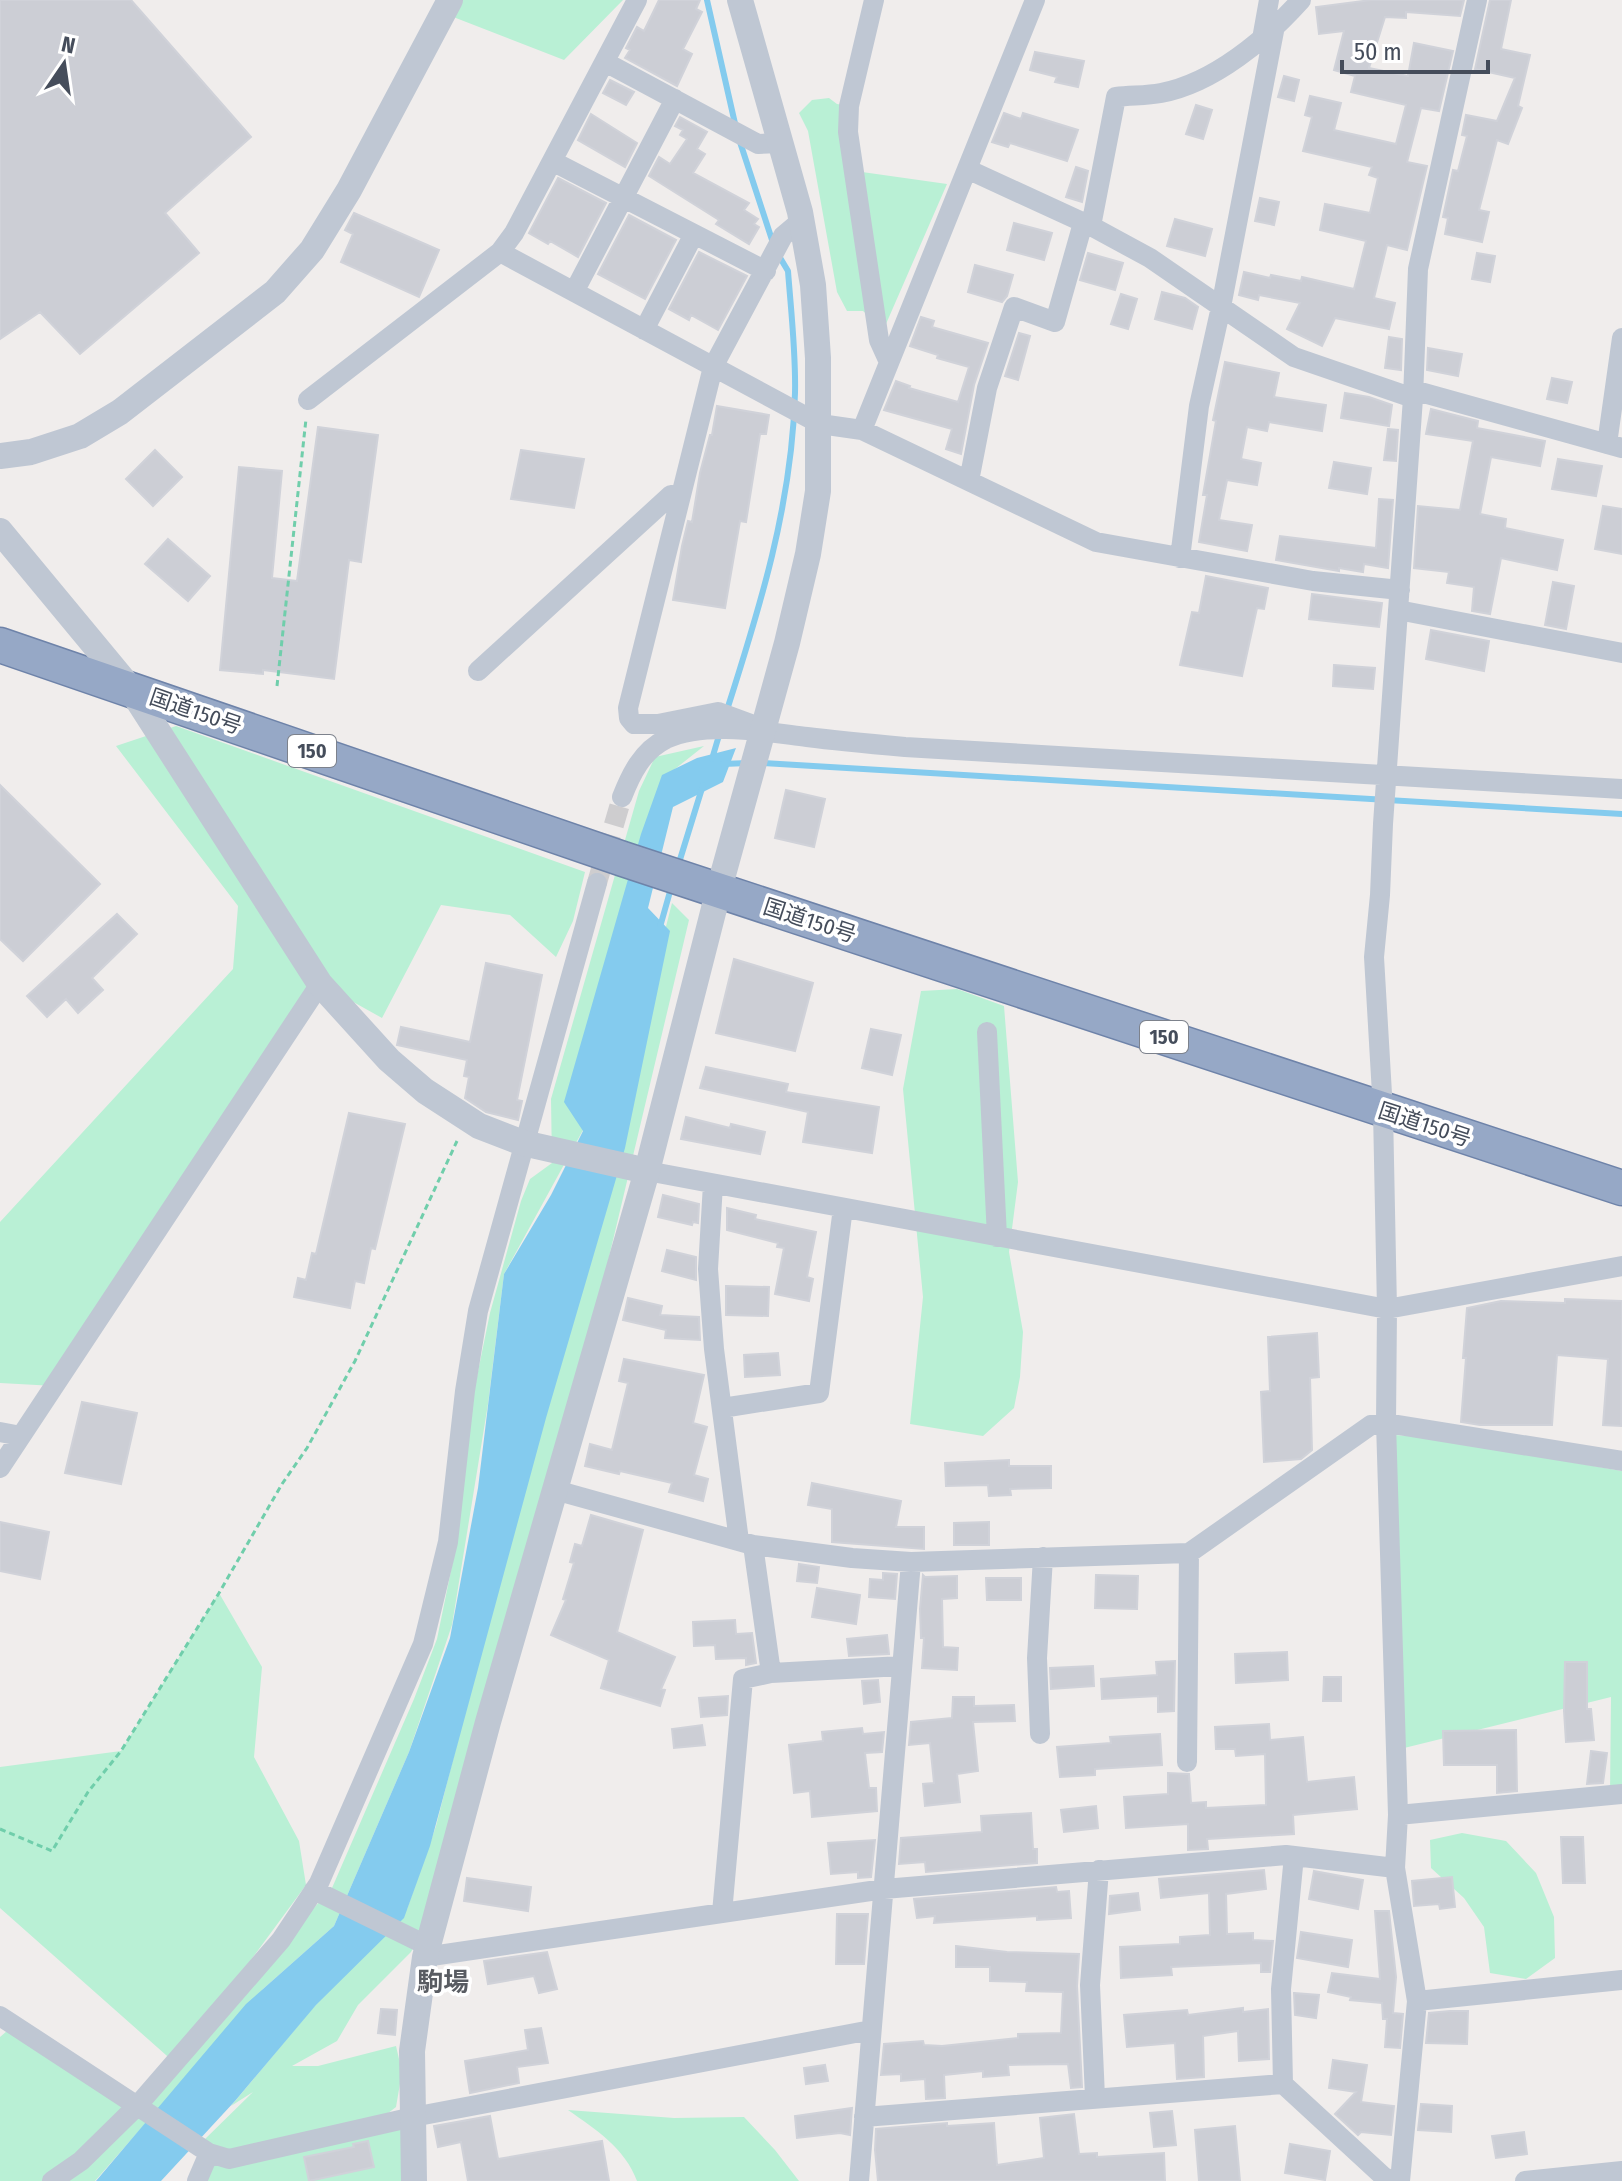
<svg xmlns="http://www.w3.org/2000/svg" width="1622" height="2181" font-family="'Fira Sans Condensed','Noto Sans JP',sans-serif">
<style>
.green{fill:#b9f0d5}
.water{fill:#84cbee}
.lines{fill:none;stroke-linecap:round;stroke-linejoin:round}
.stream{stroke:#84cbee;stroke-width:6}
.building{fill:#ccced5;stroke:#d0d2d9;stroke-width:2}
.minor-tunnel{stroke:#cecdcf;stroke-width:20;stroke-dasharray:20 10;stroke-linecap:butt}
.trunk-casing{stroke:#6e83a9;stroke-width:37}
.path{stroke:#70ceab;stroke-width:3;stroke-dasharray:6 4;stroke-linecap:butt}
.minor{stroke:#bfc7d3;stroke-width:20}
.tertiary{stroke:#bfc7d3;stroke-width:26}
.trunk{stroke:#96a8c6;stroke-width:34}
.labels{text-anchor:middle;stroke-width:7;stroke-linejoin:round;paint-order:stroke}
.shield{fill:#fff;stroke:#7d828c;stroke-width:2}
.shield-label{font-size:20px;font-weight:bold;fill:#454d5b}
.street-label{font-size:22px;fill:#454d5b;stroke:#fff}
.quarter-label{font-size:26px;font-weight:bold;fill:#595c62;stroke:#fff}
</style>
<rect width="100%" height="100%" fill="#f0edec"/>
<!-- green -->
<path class="green" d="M451 0H623L564 60 443 13Z
M829 98 837 104 849 106 855 171 947 184 879 340 876 322 863 311H847L837 292 808 131 799 113 812 100Z
M176 726 585 872 573 921 556 957 510 915 441 905 382 1018 321 984 55 1386 0 1383V1222L233 969 238 906 116 746Z
M704 746 675 769 583 1130 504 1274 488 1404 452 1625 409 1752 334 1926 263 1989 95 2181H0V2037L14 2025 137 2106 175 2063 0 1908V1767L121 1751 219 1593 262 1667 254 1757 299 1841 306 1885 184 2051 332 1888 414 1699 437 1639 454 1556 467 1425 490 1313 521 1201 530 1179 552 1163 551 1099 639 791 655 757Z
M672 903 689 920 595 1316 424 1928 411 1952 358 2005 337 2041 292 2066H318L396 2046 402 2072 396 2107 383 2117H413L414 2181H202L203 2141 253 2092 231 2106 311 2010 407 1909 436 1826Z
M957 989 1004 1006 1018 1182 1009 1252 1023 1332 1020 1377 1014 1408 983 1436 910 1424 923 1297 903 1089 921 991Z
M1395 1435 1434 1438 1622 1471V1794L1610 1795 1611 1697 1396 1750Z
M1462 1833 1506 1841 1536 1873 1554 1917 1555 1958 1526 1979 1490 1973 1484 1927 1464 1898 1431 1868 1430 1840Z
M568 2110 674 2118 744 2117 775 2150 799 2181H637C625 2148 595 2129 568 2110Z"/>
<!-- water -->
<path class="water" d="M736 748 723 782 673 807 648 908 670 931 625 1148 546 1418 430 1846 404 1918 316 2005 235 2101 161 2181H96L246 2004 334 1926 409 1752 450 1638 478 1488 504 1274 551 1195 583 1131 564 1102 641 834 662 775 697 758Z"/>
<g class="lines">
<!-- stream -->
<path class="stream" d="M707 0 736 128
M739 139 774 246
M726 713C760 607 792 505 795 393 796 353 791 311 788 271L779 256
M712 759 720 732
M763 763 1622 814
M723 764 748 763
M678 866 703 785
M660 927 671 888"/>
</g>
<!-- building -->
<path class="building" d="M0 0H131L251 137 165 213 199 253 80 354 40 312 0 339Z
M659 0H700L696 9 702 12 683 49 692 54 677 86 625 58 630 50 626 48 637 27 644 31Z
M1371 0H1464L1460 16 1406 12V18L1385 17 1369 68 1408 76 1414 43 1453 51 1439 111 1421 108 1407 162 1427 166 1407 250 1387 245 1374 298 1395 303 1389 329 1335 318 1322 346 1287 329 1300 303 1259 295 1258 300 1239 295 1244 272 1270 278 1271 275 1301 281 1302 277 1354 289 1366 241 1320 230 1325 204 1370 213 1378 178 1369 175 1372 167 1303 151 1312 117 1305 115 1310 96 1341 103 1334 130 1396 144 1406 105 1351 92 1355 76 1334 70 1344 31 1319 34 1316 7Z
M1490 0H1511L1501 49 1530 55 1518 106 1522 108 1508 144 1497 140 1479 210 1489 212 1482 242 1445 234 1448 218 1443 217 1453 170 1458 171 1467 136 1462 135 1466 115 1497 121 1515 78 1475 69Z
M1035 52 1084 61 1078 87 1055 82 1057 77 1030 70Z
M1284 76 1299 80 1294 101 1278 97Z
M610 80 634 92 626 105 603 93Z
M1196 105 1212 110 1203 139 1186 134Z
M1004 113 1021 119 1023 113 1078 130 1067 161 1010 143 1008 147 992 142Z
M591 114 637 143 625 167 578 140Z
M680 117 707 132 697 149 705 154 693 173 749 203 744 210 758 219 754 224 759 227 749 244 716 224 719 220 649 176 659 157 670 164 687 139 680 135 683 130 675 126Z
M1076 167 1088 171 1082 202 1066 197Z
M558 178 606 203 578 257 550 241 548 244 529 233Z
M1260 198 1279 202 1274 225 1255 221Z
M354 213 439 250 419 297 341 262 353 234 345 230Z
M629 215 676 240 645 299 598 274Z
M1175 219 1212 229 1205 256 1167 246Z
M1014 223 1052 233 1044 260 1007 250Z
M699 252 747 276 718 330 691 315 689 320 669 309Z
M1088 253 1123 263 1115 290 1080 280Z
M1477 253 1495 256 1490 282 1472 279Z
M975 265 1013 275 1007 296 1002 302 968 292Z
M1162 292 1185 298 1198 307 1192 329 1155 319Z
M1121 294 1137 299 1128 329 1111 324Z
M921 317 934 321 932 327 988 343 974 385 961 454 946 449 952 429 884 410 896 381 910 386 909 388 958 402 969 367 937 358 938 355 910 346Z
M1019 333 1030 336 1018 380 1005 376Z
M1389 337 1402 339 1401 370 1385 368Z
M1428 348 1462 354 1458 376 1427 370Z
M1225 362 1279 373 1274 397 1326 405 1322 431 1269 422 1267 431 1247 427 1241 459 1261 463 1257 485 1227 480 1219 520 1252 525 1247 551 1199 542 1207 495H1203L1216 421 1213 420Z
M1552 378 1572 382 1567 403 1547 399Z
M1345 393 1369 397 1392 405 1389 426 1341 418Z
M717 406 769 415 766 434H760L746 522 740 521 725 608 673 600 682 546 688 521 692 522 700 473 710 435H712Z
M1431 409 1478 421 1477 428 1545 441 1540 466 1491 457 1480 514 1506 519 1505 528 1563 540 1557 570 1501 558 1490 614 1472 611 1474 587 1447 583 1449 572 1414 568 1418 506 1460 510 1473 441 1426 434Z
M318 427 378 435 361 562 349 560 334 679 263 670V674L220 670 239 467 282 471 272 578 297 581Z
M1388 429 1398 430 1396 461 1384 460Z
M155 450 182 477 153 506 126 479Z
M521 450 584 459 574 508 511 499Z
M1558 459 1602 466 1596 496 1552 489Z
M1334 462 1371 468 1367 494 1329 488Z
M1379 499 1393 500 1388 568 1364 564 1363 572 1339 568V571L1276 560 1280 536 1376 548Z
M1603 506 1622 509V554L1595 549Z
M168 539 210 576 188 601 145 564Z
M1206 576 1268 588 1264 609 1257 608 1242 676 1180 665 1192 612 1199 613Z
M1553 582 1574 586 1566 629 1545 625Z
M1312 594 1382 603 1379 627 1309 619Z
M1431 630 1489 641 1484 671 1426 659Z
M1334 665 1375 668 1373 689 1333 686Z
M0 785 100 884 23 961 0 939Z
M786 790 825 799 814 847 775 838Z
M117 914 137 934 92 978 103 990 78 1013 66 999 47 1017 27 996Z
M734 959 813 983 795 1051 716 1033Z
M486 963 542 975 517 1100 522 1101 518 1120 486 1112 465 1098 469 1077 464 1076 467 1060 397 1045 401 1027 470 1042Z
M871 1029 901 1035 892 1075 862 1068Z
M706 1067 788 1084 786 1092 879 1107 872 1153 803 1142 808 1112 700 1088Z
M349 1113 405 1124 375 1249 371 1248 364 1283 355 1281 350 1308 294 1297 298 1278 306 1280 312 1253 316 1254Z
M686 1117 730 1128 731 1124 765 1132 760 1154 681 1139Z
M663 1195 699 1204 698 1223 693 1222 692 1225 658 1217Z
M727 1208 756 1215 755 1219 816 1232 807 1277 813 1279 809 1301 775 1294 784 1248 777 1247 778 1243 727 1230Z
M667 1250 696 1257V1280L662 1271Z
M726 1286 769 1287 768 1316 726 1315Z
M628 1298 662 1306 660 1315 699 1317 700 1340 665 1338 666 1330 623 1320Z
M1565 1299 1622 1301 1621 1426 1603 1425 1608 1359 1557 1355 1552 1425H1480L1461 1422 1466 1358H1463L1467 1308 1501 1301 1565 1303Z
M1317 1333 1319 1377 1310 1378 1312 1450 1301 1459 1264 1462 1261 1392 1270 1391 1268 1337Z
M778 1353 780 1375 745 1377 744 1355Z
M624 1359 704 1375 693 1423 707 1427 694 1475 708 1479 703 1501 669 1492 672 1483 620 1471 619 1474 585 1466 590 1444 612 1450 628 1383 619 1381Z
M82 1402 137 1413 121 1484 65 1473Z
M1009 1460V1466H1051V1488L1010 1489 1011 1495 989 1496 988 1485 946 1486 945 1463Z
M812 1483 901 1501 896 1527H924V1549L832 1542V1509L808 1505Z
M591 1515 643 1530 617 1632 675 1657 661 1689 665 1690 660 1706 601 1688 609 1660 551 1635 566 1600 563 1599 574 1563 570 1562 575 1544 582 1546Z
M0 1522 49 1532 40 1579 0 1571Z
M989 1522V1545H954V1523Z
M799 1564 819 1567 817 1583 797 1581Z
M883 1573 897 1574 895 1599 869 1597 870 1579 883 1580Z
M923 1575 925 1577 957 1576V1598L942 1599 943 1647 958 1648 957 1670 922 1668 924 1638H921L920 1609Z
M1096 1575 1138 1576 1137 1609 1095 1608Z
M986 1578H1021V1600H987Z
M817 1588 860 1595 856 1624 812 1617Z
M735 1620 736 1634 752 1633 756 1663 746 1665V1658L716 1659 715 1645 694 1646 693 1622Z
M887 1635 889 1654 849 1656 847 1639Z
M1287 1652 1288 1680 1236 1683 1235 1654Z
M1175 1661 1174 1711 1158 1712V1696L1102 1699 1101 1679 1157 1675 1156 1662Z
M1565 1662H1587V1709H1591L1594 1740 1566 1742 1564 1711Z
M1093 1666 1094 1686 1051 1689 1050 1668Z
M1324 1677H1341V1701H1323Z
M878 1680 880 1702 864 1704 862 1681Z
M728 1696 727 1715 701 1717 699 1698Z
M953 1697H974V1706L1014 1705 1015 1721 973 1722 978 1771 957 1774 960 1802 925 1806 923 1784 934 1783 930 1743 909 1745 911 1722 952 1718Z
M1269 1724 1270 1740 1303 1737 1307 1782 1354 1777 1357 1809 1293 1815 1294 1834 1207 1839 1208 1849 1188 1850V1824L1126 1828 1124 1797 1168 1794V1773L1189 1774 1191 1803 1206 1802V1808L1266 1805 1265 1754 1236 1756 1235 1749H1216L1215 1727Z
M702 1725 705 1745 674 1748 672 1729Z
M862 1728 863 1734 884 1732 882 1752 865 1753 869 1788H876L877 1811 812 1817 810 1791 794 1793 789 1745 823 1741 822 1732Z
M1516 1730 1517 1791 1497 1793V1765H1444L1443 1731Z
M1160 1734 1162 1765 1095 1769V1775L1060 1777 1057 1747 1111 1743 1110 1737Z
M1591 1751 1607 1753 1603 1783 1587 1784Z
M1096 1806 1098 1828 1064 1832 1061 1810Z
M1031 1813 1033 1849H1037V1863L926 1872 925 1862 899 1864 901 1838 982 1832 981 1816Z
M1561 1837H1583L1585 1883H1563Z
M875 1840 871 1877 858 1878V1872L831 1874 828 1843Z
M1264 1870 1266 1889 1226 1894 1227 1934 1253 1933V1940L1273 1941 1270 1972H1261V1963L1171 1967 1172 1975 1121 1978 1120 1947 1180 1944V1937L1210 1935 1209 1893 1161 1898 1159 1879Z
M1314 1871 1363 1880 1358 1909 1309 1899Z
M1452 1877 1455 1907 1440 1909 1439 1904 1414 1906 1412 1881Z
M467 1878 531 1887 528 1911 464 1901Z
M1056 1887 1057 1892 1069 1891 1071 1918 1037 1920V1916L934 1923 935 1916 917 1918 914 1899Z
M1138 1893 1140 1910 1109 1914 1110 1896Z
M1375 1911H1389L1396 1977 1393 2013 1403 2014 1400 2048 1385 2047 1387 2019H1383L1382 2003 1350 2000 1351 1997 1328 1992 1332 1973 1380 1979Z
M837 1914H868L864 1964H836Z
M1301 1932 1352 1940 1348 1967 1297 1958Z
M956 1946 1007 1952 1079 1954 1077 1986 1082 2087 1071 2088 1068 2064 1008 2065 1009 2075 983 2077V2071L944 2075 945 2098 926 2099 925 2079 901 2081V2074L881 2075 884 2044 923 2041 924 2045 942 2046 1018 2038V2034L1061 2033 1063 1992 1026 1991 1027 1982 990 1981V1967H956Z
M547 1952 557 1989 539 1993 534 1976 488 1984 484 1961Z
M1294 1993 1319 1995 1316 2018 1295 2015Z
M1243 2008V2012L1268 2009 1269 2059 1239 2061 1238 2031 1203 2036 1204 2077 1177 2079 1175 2043 1127 2047 1124 2015 1187 2010 1188 2015Z
M381 2009 397 2010 395 2035 378 2033Z
M1450 2011H1468L1467 2044 1426 2043 1429 2013Z
M541 2028 548 2063 517 2067 519 2083 470 2093 465 2061 528 2050 525 2030Z
M1333 2060 1367 2065 1361 2102 1394 2106 1391 2135 1361 2132 1358 2135 1335 2114 1356 2092 1329 2088Z
M825 2065 828 2081 806 2084 804 2068Z
M1421 2104 1452 2106 1451 2132 1418 2130Z
M852 2108 850 2135 840 2133 797 2138 795 2116Z
M1172 2111 1176 2145 1154 2147 1150 2113Z
M1074 2114 1079 2154 1097 2153V2157L1164 2153 1165 2181H878L875 2150 876 2129 947 2123V2126L994 2123 997 2165 1044 2158 1040 2118Z
M490 2116 498 2159 602 2141 609 2181H468L461 2142 438 2147 434 2126Z
M1235 2126 1240 2181H1199L1195 2130Z
M1524 2132 1527 2154 1496 2158 1492 2136Z
M368 2141 374 2167 309 2181 304 2157 354 2147 353 2144Z
M1290 2144 1330 2151 1325 2180 1285 2173Z"/>
<g class="lines">
<!-- minor-tunnel -->
<path class="minor-tunnel" d="M597 883 622 797"/>
<!-- trunk casing -->
<g class="trunk-casing">
<path id="trunk" d="M0 645 623 859 1622 1188"/>
</g>
<!-- path -->
<path class="path" d="M277 686 306 419
M0 1829 52 1851 88 1792 121 1751 219 1593 282 1484 307 1448 355 1361 457 1141"/>
<!-- minor -->
<path class="minor" d="M874 0 849 106 848 132 879 340 889 362
M1262 39 1269 0
M605 62 758 144 781 143
M552 161 766 271
M967 169 1091 226 1150 258 1294 357 1413 398
M1091 226 1116 97C1131 95 1146 96 1161 93 1214 83 1266 39 1301 0
M500 252 820 424 862 430 1096 542 1313 581 1400 590
M574 292 675 99
M644 330 694 234
M1413 390 1622 448
M308 400 500 252 514 233 637 0
M862 430 1035 0
M1607 444 1622 338
M969 481 987 388 1014 307 1055 322 1083 223
M1180 558 1199 406 1221 307 1274 31
M1398 610 1622 653
M478 671 671 495 681 496
M756 726 718 712 658 724H634L629 718 628 708 713 367 783 236 802 220
M622 797C631 774 642 751 666 739 706 721 765 732 807 737 839 741 872 744 905 747L1622 789
M987 1032 997 1237
M647 1171 1387 1309 1622 1266
M713 1184 708 1269 714 1349 739 1541
M722 1408 819 1393 843 1208
M0 1432 21 1436
M0 1468 320 984
M555 1490 753 1545 852 1558 911 1562 1189 1553 1371 1425 1386 1423 1622 1461
M771 1673 902 1666
M1040 1734 1037 1658 1043 1557
M1187 1762 1189 1553
M1398 1815 1622 1794
M314 1890 428 1946
M722 1913 743 1679 771 1673 753 1545
M425 1957 884 1889 1286 1855 1395 1868
M1417 2001 1622 1980
M0 2016 209 2153 229 2159 413 2117 871 2030
M1283 2084 1281 1989 1294 1856
M1095 2097 1090 1985 1099 1870
M864 2117 1283 2084 1384 2177 1392 2181
M52 2181 81 2161 137 2106 281 1940 319 1883 423 1644 448 1542 465 1391 478 1311 597 883
M197 2181 209 2153
M859 2181 911 1562
M1400 2181 1417 2001 1395 1868 1398 1815 1386 1423 1387 1309 1383 1111 1374 957 1380 895 1383 824 1413 398 1418 269 1477 0
M1525 2181 1622 2171"/>
<!-- tertiary -->
<path class="tertiary" d="M0 456 31 452 80 436 120 412 275 292 312 250 349 190 450 0
M0 531 130 688 320 984 389 1060 425 1091 479 1126 523 1143 647 1171
M414 2181 412 2051 425 1957 488 1722 647 1171 719 889 787 643 808 554 818 491V358L813 285 800 212 740 0"/>
<!-- trunk -->
<use href="#trunk" class="trunk"/>
</g>
<g class="labels">
<!-- shield labels -->
<g class="shield">
<rect x="288" y="735" width="48" height="32" rx="6"/>
<rect x="1140" y="1021" width="48" height="32" rx="6"/>
</g>
<g class="shield-label">
<text x="312" y="758">150</text>
<text x="1164" y="1044">150</text>
</g>
<!-- street labels -->
<g class="street-label">
<text transform="translate(196 711) rotate(19)" y="8">国道150号</text>
<text transform="translate(810 920) rotate(18)" y="8">国道150号</text>
<text transform="translate(1425 1124) rotate(18)" y="8">国道150号</text>
</g>
<!-- quarter labels -->
<g class="quarter-label">
<text x="443" y="1991">駒場</text>
</g>
</g>
<!-- north arrow -->
<g transform="translate(64 64) rotate(13)" stroke="#ffffff" stroke-width="6" paint-order="stroke">
<path d="M0-6L14 30L0 20L-14 30Z" fill="#454d5b"/>
<text y="-12" font-size="22" font-weight="bold" text-anchor="middle" fill="#454d5b">N</text>
</g>
<!-- scale -->
<path d="M1342 60v12h146v-12" fill="none" stroke="#454d5b" stroke-width="4"/>
<text x="1354" y="60" font-size="24" fill="#454d5b" stroke="#ffffff" stroke-width="6" paint-order="stroke">50 m</text>
</svg>
